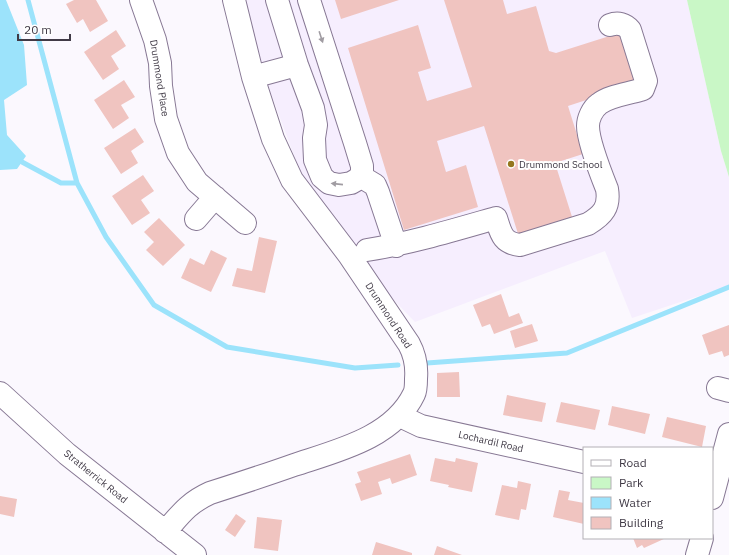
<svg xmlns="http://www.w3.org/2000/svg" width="729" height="555" font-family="'IBM Plex Sans',sans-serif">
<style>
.built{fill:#f6eefe}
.green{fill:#c9f7c6}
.water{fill:#9ce3fb}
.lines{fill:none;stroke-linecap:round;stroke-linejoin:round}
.stream{stroke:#9ce3fb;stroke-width:5}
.building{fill:#f0c4c0}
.minor-casing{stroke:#877894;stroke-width:24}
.minor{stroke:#fff;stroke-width:22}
.oneway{fill:#a09ca2}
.poi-dot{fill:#94761d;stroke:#fff;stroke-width:1.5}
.labels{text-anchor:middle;stroke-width:4;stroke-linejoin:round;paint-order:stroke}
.street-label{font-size:10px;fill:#403a46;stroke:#fff}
.poi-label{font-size:10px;fill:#403a46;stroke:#fff;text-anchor:start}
</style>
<rect width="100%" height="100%" fill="#fbf8fe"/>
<!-- built -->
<path class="built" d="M246 0H687L721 151 729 177V286L632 318 605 251 415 322 387 293 302 177 264 75Z"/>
<!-- green -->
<path class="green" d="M687 0H729V177L721 151Z"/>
<!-- water -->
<path class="water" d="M0 0H6L24 45 27 85 4 100 7 135 26 156 17 169 0 170Z"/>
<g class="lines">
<!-- stream -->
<path class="stream" d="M28 0 77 183 106 237 154 305 227 347 355 368 398 365
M22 162 61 183H77
M427 363 567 353 729 287"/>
</g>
<!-- building -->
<path class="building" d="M74 0H96L108 21 90 32 83 19 77 23 66 4Z
M335 0H399L341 19Z
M444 0H503L507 14 536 6 549 51 556 53 619 33 635 84 568 106 583 154 555 163 573 220 519 237 484 126 437 141 446 172 466 165 478 207 404 230 348 48 418 25 431 68 418 72 427 101 472 87Z
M116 30 126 46 111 56 119 69 103 80 84 52Z
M124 80 135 97 121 105 129 118 113 129 94 100Z
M135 128 144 142 131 151 138 163 121 174 104 148Z
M143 175 154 191 141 200 150 213 132 225 112 196Z
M159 218 185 245 163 266 146 250 154 242 144 232Z
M259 237 277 241 265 293 232 286 237 268 252 271Z
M211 250 227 258 211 292 181 278 190 258 204 265Z
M501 294 509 317 519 313 523 323 494 334 490 324 482 327 473 305Z
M532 324 538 341 515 348 510 331Z
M729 325V355L724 357 722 351 709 355 702 335Z
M459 372 460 397H437V373Z
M507 395 546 403 542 422 503 415Z
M561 402 600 410 595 430 556 422Z
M612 406 650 414 645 434 608 425Z
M667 417 706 426 702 447 662 437Z
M410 454 417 475 392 484 390 478 378 482 382 494 361 501 355 484 361 482 357 472Z
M435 458 455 462 456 458 478 463 472 492 448 487 449 485 430 481Z
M518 481 531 484 526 510 521 509 519 520 495 515 502 485 517 488Z
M559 490 570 492 568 500 584 503V524L553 517Z
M0 496 17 499 14 517 0 514Z
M236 514 246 521 235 537 225 530Z
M257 517 282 520 278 551 254 548Z
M633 538H666L644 548 642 545 637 548Z
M376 542 412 553V555H372Z
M437 546 462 555H434Z"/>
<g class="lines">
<!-- minor casing -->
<g class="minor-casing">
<path id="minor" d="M141 0 155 40 160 63 161 86 166 119 178 153 197 182 245 223
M277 0 297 65 313 108 316 125 314 138 315 160 322 177 329 183 339 185 351 183 358 179 362 173V166L355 143 309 0
M253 77 297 65
M360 176 375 185 378 192 396 246
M196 219 215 197
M367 250C411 243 454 230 496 218 501 233 502 243 520 245L588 224C603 215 610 207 607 189 601 174 588 141 588 126 588 119 592 109 599 104 609 96 627 94 640 90L643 89 646 81 630 30C625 24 618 22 610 25
M718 388 729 391
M0 393 67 454 195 555
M400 416 421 426 584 462
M712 498 729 434
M165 532C180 515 188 503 210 493 238 484 266 475 294 465 336 451 393 438 414 394 416 390 416 384 416 379 417 367 415 355 409 344L349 255 292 180 273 139 253 77 234 0
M697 555 702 538"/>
</g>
<!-- minor -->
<use href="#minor" class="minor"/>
</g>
<!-- one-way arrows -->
<defs><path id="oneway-solid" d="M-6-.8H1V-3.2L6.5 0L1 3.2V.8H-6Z"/></defs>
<g class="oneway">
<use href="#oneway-solid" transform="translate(321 37) rotate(72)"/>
<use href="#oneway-solid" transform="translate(337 184) rotate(-174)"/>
</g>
<!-- markers -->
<circle class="poi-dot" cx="511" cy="164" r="4"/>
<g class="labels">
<!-- street labels -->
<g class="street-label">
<text transform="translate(160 78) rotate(81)" y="4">Drummond Place</text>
<text transform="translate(389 315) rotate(57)" y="4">Drummond Road</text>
<text transform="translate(491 441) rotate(13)" y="4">Lochardil Road</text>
<text transform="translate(96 476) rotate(39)" y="4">Stratherrick Road</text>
</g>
<!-- poi labels -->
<g class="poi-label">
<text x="519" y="168">Drummond School</text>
</g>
</g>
<!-- legend -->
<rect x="583" y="447" width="130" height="92" fill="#ffffff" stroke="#b3b0b5"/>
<rect x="591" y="460" width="20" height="6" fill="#ffffff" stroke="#b3b0b5"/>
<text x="619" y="467" font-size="12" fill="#403a46">Road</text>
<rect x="591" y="477" width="20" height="12" fill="#c9f7c6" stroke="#b3b0b5"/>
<text x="619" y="487" font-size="12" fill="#403a46">Park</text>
<rect x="591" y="497" width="20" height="12" fill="#9ce3fb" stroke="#b3b0b5"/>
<text x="619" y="507" font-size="12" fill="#403a46">Water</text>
<rect x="591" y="517" width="20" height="12" fill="#f0c4c0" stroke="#b3b0b5"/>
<text x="619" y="527" font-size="12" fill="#403a46">Building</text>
<!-- scale -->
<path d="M18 34v6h52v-6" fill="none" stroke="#403a46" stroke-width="2"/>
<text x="24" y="34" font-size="12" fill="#403a46" stroke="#ffffff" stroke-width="3" paint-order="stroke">20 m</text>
</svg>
